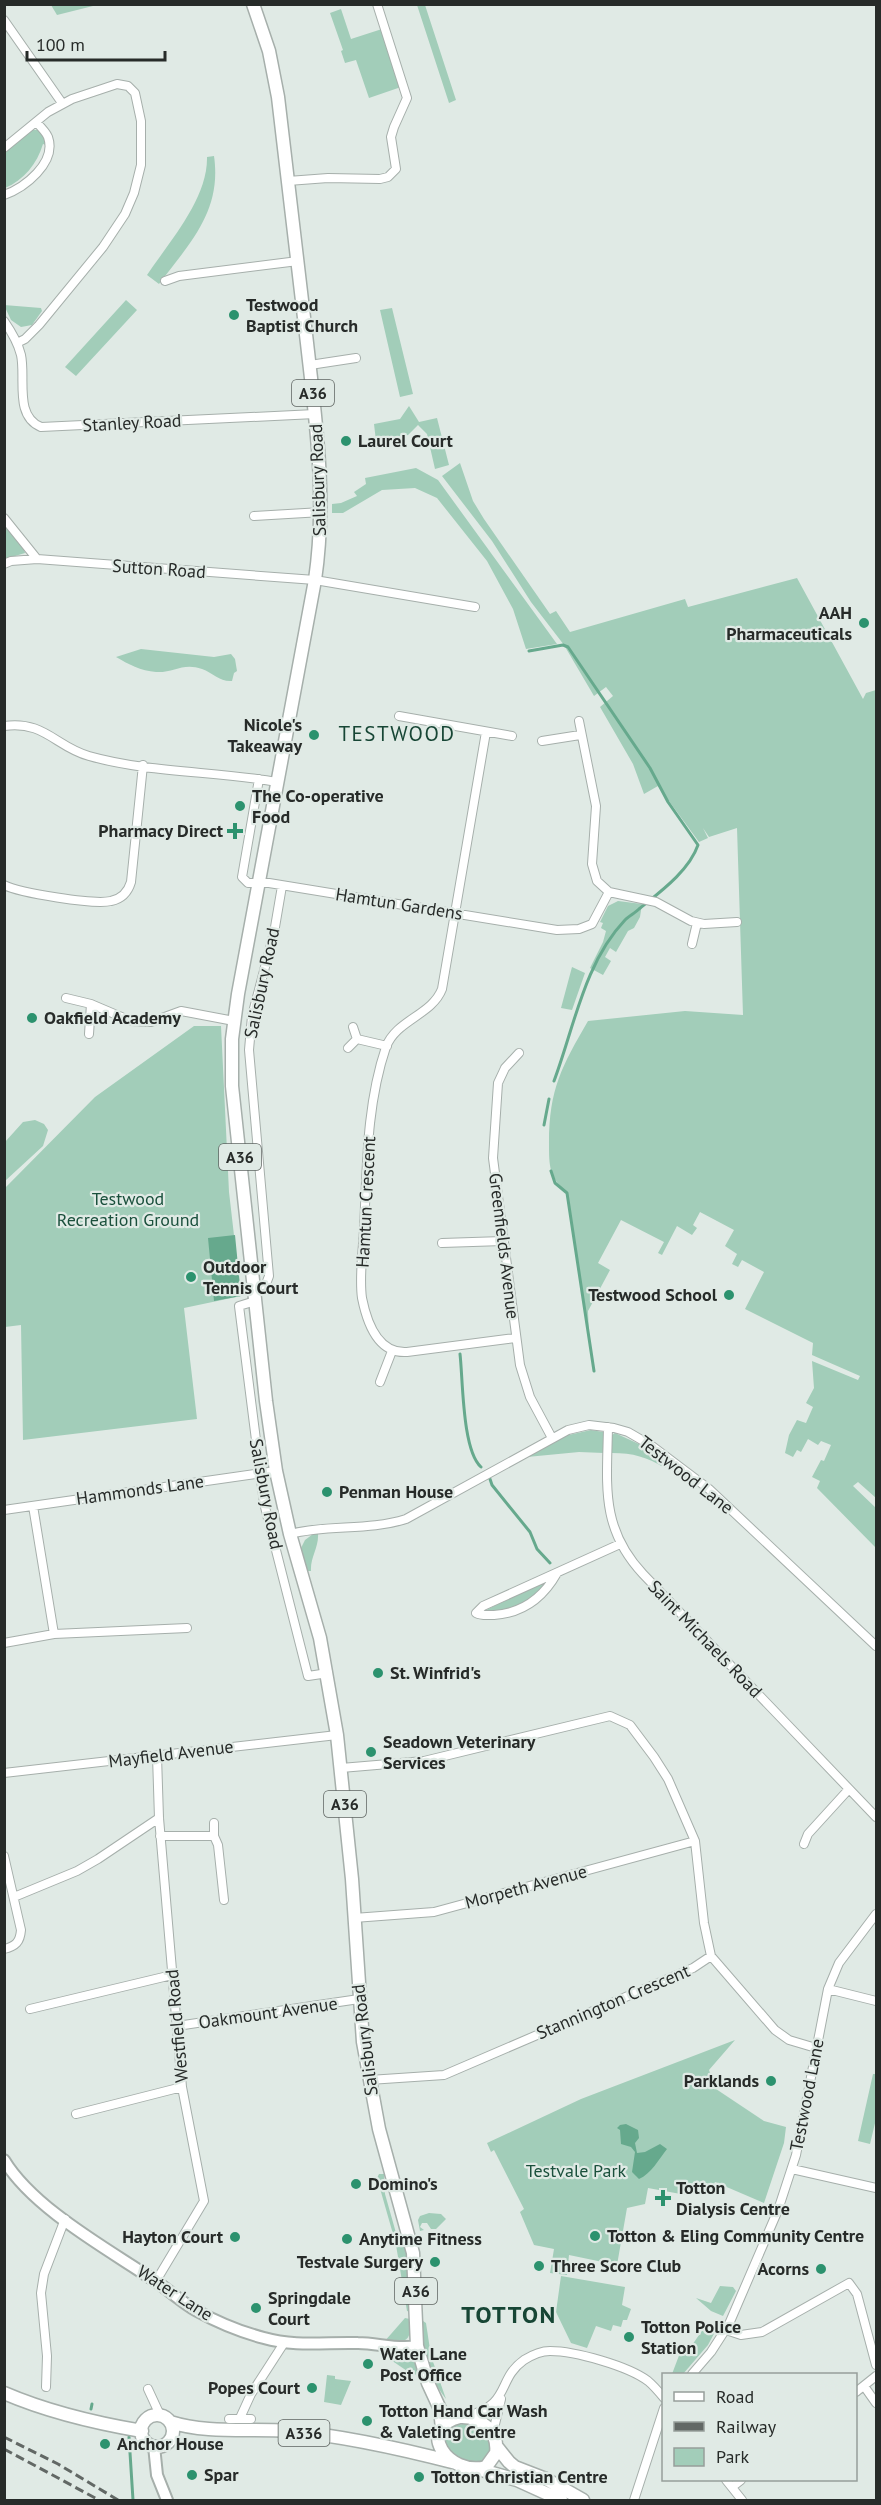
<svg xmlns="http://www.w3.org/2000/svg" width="881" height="2505" font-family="'PT Sans',sans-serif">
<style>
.green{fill:#a2cdb9}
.water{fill:#66a98d}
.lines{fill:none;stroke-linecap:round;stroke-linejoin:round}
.stream{stroke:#66a98d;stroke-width:3}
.street-casing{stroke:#a6afab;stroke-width:10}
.secondary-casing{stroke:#a6afab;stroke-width:14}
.primary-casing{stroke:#a6afab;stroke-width:15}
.street{stroke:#fff;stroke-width:8}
.secondary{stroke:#fff;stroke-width:10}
.primary{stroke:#fff;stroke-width:12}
.rail{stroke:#626865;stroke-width:3;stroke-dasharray:9 4.5;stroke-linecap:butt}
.poi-dot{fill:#2c926e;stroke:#e0eae5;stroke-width:2}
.labels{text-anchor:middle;stroke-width:4.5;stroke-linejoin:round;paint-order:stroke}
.shield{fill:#e0eae5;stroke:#5e6461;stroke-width:1.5}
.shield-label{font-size:16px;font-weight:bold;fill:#272b29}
.poi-label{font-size:18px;font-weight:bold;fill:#272b29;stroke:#e0eae5;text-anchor:start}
.street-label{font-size:18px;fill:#272b29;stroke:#e0eae5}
.park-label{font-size:18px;fill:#1a503c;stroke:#e0eae5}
.quarter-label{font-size:21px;letter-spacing:1.5px;fill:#174635;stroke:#e0eae5}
.district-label{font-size:24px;font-weight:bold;letter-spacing:1.5px;fill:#174635;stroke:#e0eae5}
</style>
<rect width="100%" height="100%" fill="#e0eae5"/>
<!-- green -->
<path class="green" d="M51 5H97L57 15Z
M417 5H425L456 100 449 103Z
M341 9 351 39 382 29 401 87 369 98 356 60 345 63 341 51 343 50 330 13Z
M32 130H39L45 138 46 145 43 144C37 164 24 180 5 188V152Z
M214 156C222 211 190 243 159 284L147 275C169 242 208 199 207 157Z
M126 300 137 310 76 376 65 367Z
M4 305 41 308 42 311 32 325 21 327 11 320Z
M392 308 413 394 400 397 380 310Z
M409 406 419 422 437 418 449 465 435 469 427 434 418 425 408 435 376 441 374 424 400 419Z
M460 463 473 501 484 519 550 614 556 611 570 632 685 599 688 607 797 578 863 699 866 693 876 690V1498L858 1482 853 1486 876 1508V1548L817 1488 820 1481 812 1477 821 1460 824 1461 831 1445 821 1441 818 1445 808 1439 801 1452 797 1450 793 1457 785 1453 789 1435 797 1420 806 1423 813 1407 806 1403 814 1388 812 1361 858 1380 860 1376 812 1355 813 1343 745 1309 764 1272 742 1260 738 1267 732 1264 737 1254 725 1246 734 1230 700 1212 693 1225 697 1228 692 1235 677 1226 662 1255 658 1253 664 1242 621 1220 598 1263 610 1270 588 1311 589 1337 567 1193C549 1177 549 1166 549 1143 549 1089 562 1066 588 1021L685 1011 743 1015 737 828 709 837 703 828 708 838 699 842 658 786 644 794 633 764 600 707 613 696 606 687 594 696 564 645 531 602 492 541 442 476Z
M416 468 438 480 557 644 526 649 513 609 487 561 437 498 415 488 382 490 343 513H332V504L341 503 357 496 354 492 366 484 365 478Z
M5 525 24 549 25 553 5 559Z
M141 649 214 657 231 654 235 659 237 671 234 673 232 681C220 682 213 673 202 669 183 662 174 673 156 672 141 671 128 664 116 657Z
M618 901 642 904 640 917 634 928 628 931 616 952 610 948 605 957 611 961 603 975 590 968 603 942 606 931 601 928 603 923 600 922 608 906Z
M572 967 585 973 572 1010 561 1008Z
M194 1026H221L229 1192 241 1296 184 1308 197 1419 23 1440 21 1325 5 1327V1188L95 1097Z
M35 1120 44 1124 48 1130 43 1146 5 1181V1142L23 1122Z
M591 1430 603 1432 604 1453 579 1452 527 1457 564 1436Z
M615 1433 641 1445 668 1465 665 1468C647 1457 633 1453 612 1453V1435Z
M313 1534H318C319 1547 310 1558 311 1571H307L301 1548 305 1540Z
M544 1582 547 1583 544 1589 513 1611 487 1612 486 1610Z
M735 2040 709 2070 716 2089 764 2121 786 2127 784 2143 764 2203 715 2182 712 2188 703 2185 700 2192 689 2187 686 2195 648 2188 645 2204 627 2208 617 2265 569 2255 567 2275 550 2273 554 2249 534 2245 520 2212 524 2209 494 2150 491 2152 487 2143 581 2099Z
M873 2074H876V2119L870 2144 858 2141Z
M379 2174H384L385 2194 398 2240 395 2241 377 2178Z
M429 2213 441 2214 446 2219 436 2229H431L427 2223H422L420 2227 424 2230 420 2231 418 2220 420 2216Z
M404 2243 410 2274V2312L407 2311 396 2245Z
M561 2276 625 2287 622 2305 631 2309 627 2320H623L621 2327 613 2325 611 2331 596 2326 587 2348 571 2343 556 2312Z
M720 2286 733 2287 736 2291 723 2316 711 2311 696 2298 711 2303Z
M405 2318 410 2319C412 2342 406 2343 384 2342Z
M420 2319 426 2323 431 2356 446 2399C426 2372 423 2352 420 2319Z
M708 2322 715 2325 717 2328 708 2345 683 2374H672L683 2345 690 2348Z
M387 2351 406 2353 414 2358 418 2374 413 2375 385 2356 384 2353Z
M327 2375 335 2376V2379L351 2381 341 2405 324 2402Z
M470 2424C483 2428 488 2436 492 2449L482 2463 462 2461 448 2452 444 2440C447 2427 458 2423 470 2424Z"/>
<!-- water -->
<path class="water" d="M235 1235 241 1296 214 1301 208 1238Z
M626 2124 638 2130 639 2138 635 2143 637 2153 645 2152 660 2144 667 2149C659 2159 651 2174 639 2179L632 2172 635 2152 631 2147 621 2144 620 2130 617 2128 620 2125Z"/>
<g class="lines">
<!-- stream -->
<path class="stream" d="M529 651 563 645 568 647 650 768 668 802 698 845C689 871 660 892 639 909 635 913 629 916 625 920 584 963 574 1028 554 1081
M544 1125 549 1099
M551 1171 555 1183 567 1193 594 1371
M460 1354C463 1379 462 1450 481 1467
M490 1479 492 1485 530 1532 537 1549 550 1563
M91 2409 92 2404
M129 2437 133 2500"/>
<!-- street casing -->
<g class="street-casing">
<path id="street" d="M4 20 62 103
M4 148 48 112 72 99 117 84 128 86 135 93 141 121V165L134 193 125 214 103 247 39 325 25 339 17 343
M288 181 328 178 380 179 388 177 396 169 391 137 394 127 407 98 377 4
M4 195C24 188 57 163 48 137 46 132 40 126 36 122
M165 281 179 276 298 261
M4 321C11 331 18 343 21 355 26 378 14 416 41 427L315 414
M310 365 356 358
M254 516 322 512
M4 518 37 559
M4 564 11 561 37 559 315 580 475 607
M399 716 512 736
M579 721 596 806 592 864 597 881 609 892 656 902 691 921 704 924 737 922
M4 726C44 720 56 747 89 756 150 773 215 771 277 782
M486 732 442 989C432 1015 396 1020 386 1047 366 1106 367 1169 364 1229 363 1251 359 1276 362 1298 367 1323 378 1354 407 1352L515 1338
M542 741 580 735
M259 779 242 877 248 883H269L557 930 579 929 592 924 609 892
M4 885C20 893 94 905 111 901 121 899 128 892 131 882L143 765
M692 944 697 923
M66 998 91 1004 131 1021 151 1022 181 1011 234 1021
M353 1027 357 1039
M89 1034 91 1004
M348 1048 357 1039 387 1046
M519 1053 505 1068 498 1083 493 1158 520 1365 530 1397 552 1438
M442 1243 503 1241
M254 1287 266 1284 269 1276 249 1050 252 1016 274 933 282 886
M255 1301 239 1306 264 1503 308 1676 328 1673
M380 1382 392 1351
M608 1427C607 1485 600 1528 643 1574L876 1817
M33 1506 54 1634
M4 1510 276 1471
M290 1534C328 1524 368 1531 406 1519L568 1430 589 1425 614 1428 628 1432 652 1446 709 1489 876 1646
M557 1573C543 1598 523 1613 494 1615 487 1615 481 1616 476 1613L483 1606 620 1544
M4 1643 54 1634 187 1628
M341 1768 424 1761 610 1716 630 1725 654 1757 668 1779 695 1841 704 1923 711 1956 775 2030 789 2040 816 2048
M4 1773 337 1735
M160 1836H214V1823
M214 1836 218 1845 224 1900
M804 1844 808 1834 849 1789
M4 1856 21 1930C20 1942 16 1946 4 1949
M14 1897 77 1871 98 1859 159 1818
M354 1918 434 1912 695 1841
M828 1989 876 2001
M30 2009 172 1975
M177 2026 359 1999
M369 2080 444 2075 693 1968 711 1956
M76 2114 182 2087
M792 2169 876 2188
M156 2281 204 2201 182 2087 159 1818 157 1756
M726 2330 741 2335 762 2332 849 2283 857 2294 876 2365
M692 2374 711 2352 729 2324 778 2210 796 2155 828 1989 839 1963 876 1914
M864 2386 876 2403
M46 2387 47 2356 41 2293 44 2274 65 2219
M148 2389 160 2415
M856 2392 876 2376
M467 2416C512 2404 496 2380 524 2360 532 2355 541 2351 550 2351 575 2351 628 2366 648 2381 654 2386 659 2392 664 2398
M240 2418 251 2394 284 2343
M229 2419H251
M495 2437V2424L501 2399
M726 2480 742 2500
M732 2487 741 2480
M634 2500 664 2408"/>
</g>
<!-- secondary casing -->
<g class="secondary-casing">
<path id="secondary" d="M4 2160C33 2208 106 2248 152 2279 168 2289 181 2302 197 2311 217 2322 241 2332 264 2338 295 2347 326 2342 358 2343 378 2343 397 2350 417 2346
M154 2446 157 2475 167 2500"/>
</g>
<!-- primary casing -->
<g class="primary-casing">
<path id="primary" d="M253 4 269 51 278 97C288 179 298 261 307 343 316 423 327 498 315 580L238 994 232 1039V1086L266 1401 276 1471 290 1534 320 1638 337 1735 352 1879 363 2042 379 2129 413 2253 417 2346 428 2383 440 2409 442 2429
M4 2393C48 2412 95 2423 142 2431
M141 2431a16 16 0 1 1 32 0a16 16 0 1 1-32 0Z
M460 2417C481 2416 499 2432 496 2453L486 2467C448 2477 415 2428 460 2417Z
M170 2422C208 2434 249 2428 289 2431 345 2436 402 2449 456 2463
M497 2447 509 2462 515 2467 546 2479 583 2500
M478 2469 517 2480 561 2500"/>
</g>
<!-- street -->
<use href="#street" class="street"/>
<!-- secondary -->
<use href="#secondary" class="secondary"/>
<!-- primary -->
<use href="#primary" class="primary"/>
<!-- rail -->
<path class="rail" d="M4 2437 58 2464 118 2500
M4 2449 99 2500"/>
</g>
<!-- markers -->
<g class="poi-dot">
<circle cx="234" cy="315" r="6"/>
<circle cx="346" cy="441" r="6"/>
<circle cx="864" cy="623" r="6"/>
<circle cx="314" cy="735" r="6"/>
<circle cx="240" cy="806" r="6"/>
<path d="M232 822h6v6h6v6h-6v6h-6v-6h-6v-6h6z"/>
<circle cx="32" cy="1018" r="6"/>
<circle cx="191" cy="1277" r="6"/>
<circle cx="729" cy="1295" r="6"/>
<circle cx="327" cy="1492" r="6"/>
<circle cx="378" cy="1673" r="6"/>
<circle cx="371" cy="1752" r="6"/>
<circle cx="771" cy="2081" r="6"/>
<circle cx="356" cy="2184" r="6"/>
<path d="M660 2189h6v6h6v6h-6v6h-6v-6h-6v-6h6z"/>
<circle cx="595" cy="2236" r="6"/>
<circle cx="235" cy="2237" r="6"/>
<circle cx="347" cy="2239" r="6"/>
<circle cx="435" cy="2262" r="6"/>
<circle cx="539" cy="2266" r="6"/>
<circle cx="821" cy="2269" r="6"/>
<circle cx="256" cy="2308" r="6"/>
<circle cx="629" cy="2337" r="6"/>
<circle cx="368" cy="2364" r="6"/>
<circle cx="312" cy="2388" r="6"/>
<circle cx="367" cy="2421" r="6"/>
<circle cx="105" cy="2444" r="6"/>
<circle cx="192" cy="2475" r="6"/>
<circle cx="419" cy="2477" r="6"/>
</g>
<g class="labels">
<!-- shield labels -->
<g class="shield">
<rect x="292" y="380" width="42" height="26" rx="4.5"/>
<rect x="219" y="1144" width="42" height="26" rx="4.5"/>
<rect x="324" y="1791" width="42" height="26" rx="4.5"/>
<rect x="395" y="2278" width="42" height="26" rx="4.5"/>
<rect x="278.5" y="2420" width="51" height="26" rx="4.5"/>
</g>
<g class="shield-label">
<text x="313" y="399">A36</text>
<text x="240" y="1163">A36</text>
<text x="345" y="1810">A36</text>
<text x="416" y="2297">A36</text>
<text x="304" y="2439">A336</text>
</g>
<!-- poi labels -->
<g class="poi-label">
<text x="246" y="311">Testwood<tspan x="246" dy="21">Baptist Church</tspan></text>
<text x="358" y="447">Laurel Court</text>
<text x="852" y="619" text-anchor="end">AAH<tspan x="852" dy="21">Pharmaceuticals</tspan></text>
<text x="302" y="731" text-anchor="end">Nicole's<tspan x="302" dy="21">Takeaway</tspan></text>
<text x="252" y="802">The Co-operative<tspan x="252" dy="21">Food</tspan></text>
<text x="223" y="837" text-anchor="end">Pharmacy Direct</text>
<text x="44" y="1024">Oakfield Academy</text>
<text x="203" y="1273">Outdoor<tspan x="203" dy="21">Tennis Court</tspan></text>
<text x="717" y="1301" text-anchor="end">Testwood School</text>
<text x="339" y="1498">Penman House</text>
<text x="390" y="1679">St. Winfrid's</text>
<text x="383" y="1748">Seadown Veterinary<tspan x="383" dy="21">Services</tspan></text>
<text x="759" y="2087" text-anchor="end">Parklands</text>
<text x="368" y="2190">Domino's</text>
<text x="676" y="2194">Totton<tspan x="676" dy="21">Dialysis Centre</tspan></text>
<text x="607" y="2242">Totton &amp; Eling Community Centre</text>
<text x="223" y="2243" text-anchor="end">Hayton Court</text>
<text x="359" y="2245">Anytime Fitness</text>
<text x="423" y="2268" text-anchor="end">Testvale Surgery</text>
<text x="551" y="2272">Three Score Club</text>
<text x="809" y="2275" text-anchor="end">Acorns</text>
<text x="268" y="2304">Springdale<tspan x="268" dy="21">Court</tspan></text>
<text x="641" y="2333">Totton Police<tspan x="641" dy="21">Station</tspan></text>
<text x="380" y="2360">Water Lane<tspan x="380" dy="21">Post Office</tspan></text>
<text x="300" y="2394" text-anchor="end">Popes Court</text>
<text x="379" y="2417">Totton Hand Car Wash<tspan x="379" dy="21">&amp; Valeting Centre</tspan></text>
<text x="117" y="2450">Anchor House</text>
<text x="204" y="2481">Spar</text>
<text x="431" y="2483">Totton Christian Centre</text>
</g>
<!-- street labels -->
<g class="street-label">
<text transform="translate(132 423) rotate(-3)" y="6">Stanley Road</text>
<text transform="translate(318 480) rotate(-92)" y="6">Salisbury Road</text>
<text transform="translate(159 569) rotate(4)" y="6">Sutton Road</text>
<text transform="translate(399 904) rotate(9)" y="6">Hamtun Gardens</text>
<text transform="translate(262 983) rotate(-78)" y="6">Salisbury Road</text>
<text transform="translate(366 1202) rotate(-87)" y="6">Hamtun Crescent</text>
<text transform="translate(504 1246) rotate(83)" y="6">Greenfields Avenue</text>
<text transform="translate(686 1475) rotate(38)" y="6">Testwood Lane</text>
<text transform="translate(140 1490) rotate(-8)" y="6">Hammonds Lane</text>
<text transform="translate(266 1494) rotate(79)" y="6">Salisbury Road</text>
<text transform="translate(705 1639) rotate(46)" y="6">Saint Michaels Road</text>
<text transform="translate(171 1754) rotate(-7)" y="6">Mayfield Avenue</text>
<text transform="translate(526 1887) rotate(-15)" y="6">Morpeth Avenue</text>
<text transform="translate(613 2002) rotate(-23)" y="6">Stannington Crescent</text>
<text transform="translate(268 2013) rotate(-8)" y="6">Oakmount Avenue</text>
<text transform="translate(177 2026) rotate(-95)" y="6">Westfield Road</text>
<text transform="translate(365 2040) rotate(-97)" y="6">Salisbury Road</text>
<text transform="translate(807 2095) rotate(-79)" y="6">Testwood Lane</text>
<text transform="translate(175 2293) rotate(33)" y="6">Water Lane</text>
</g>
<!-- park labels -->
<g class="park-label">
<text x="128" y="1205">Testwood<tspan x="128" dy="21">Recreation Ground</tspan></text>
<text x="576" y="2177">Testvale Park</text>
</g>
<!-- quarter labels -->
<g class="quarter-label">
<text x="397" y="741">TESTWOOD</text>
</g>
<!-- district labels -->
<g class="district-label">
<text x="509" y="2323">TOTTON</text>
</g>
</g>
<!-- border -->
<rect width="881" height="2505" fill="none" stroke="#272b29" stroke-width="12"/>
<!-- legend -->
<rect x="662" y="2373" width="195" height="108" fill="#e0eae5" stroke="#969e9a" stroke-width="1.5"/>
<rect x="674" y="2392" width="30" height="9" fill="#ffffff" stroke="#969e9a" stroke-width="1.5"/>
<text x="716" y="2403" font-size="18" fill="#272b29">Road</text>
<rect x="674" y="2422" width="30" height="9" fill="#626865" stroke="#969e9a" stroke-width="1.5"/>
<text x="716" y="2433" font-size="18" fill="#272b29">Railway</text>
<rect x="674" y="2448" width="30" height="18" fill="#a2cdb9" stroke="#969e9a" stroke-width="1.5"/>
<text x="716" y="2463" font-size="18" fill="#272b29">Park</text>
<!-- scale -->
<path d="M27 51v9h138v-9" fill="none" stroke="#272b29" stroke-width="3"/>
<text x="36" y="51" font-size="18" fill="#272b29" stroke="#e0eae5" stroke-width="4.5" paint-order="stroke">100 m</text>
</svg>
